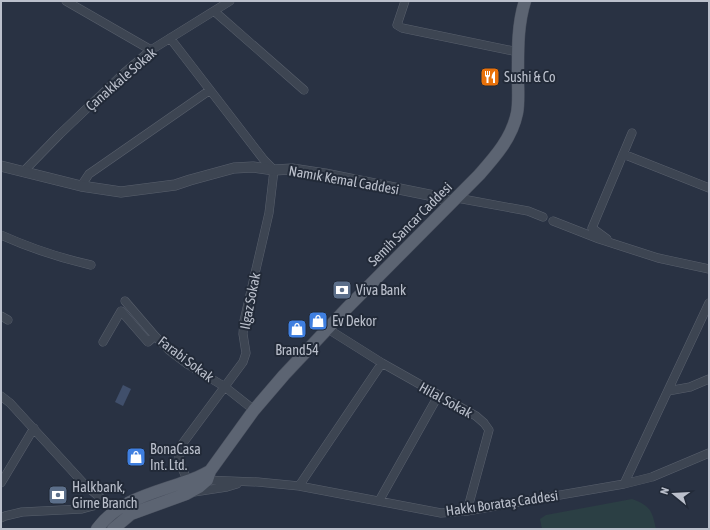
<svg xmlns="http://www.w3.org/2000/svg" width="710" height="530" font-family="'Asap Condensed',sans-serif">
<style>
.green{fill:#2b3f44}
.water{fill:#404f6b}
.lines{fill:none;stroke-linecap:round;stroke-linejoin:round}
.minor-casing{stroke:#59606d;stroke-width:9}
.tertiary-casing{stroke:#59606d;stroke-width:11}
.primary-casing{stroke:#474e5c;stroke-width:13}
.minor{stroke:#3d4552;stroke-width:8}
.tertiary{stroke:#3d4552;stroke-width:10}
.primary{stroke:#5c6472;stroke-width:12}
.labels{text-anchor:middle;stroke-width:4;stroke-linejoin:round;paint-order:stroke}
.poi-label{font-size:14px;fill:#bbc0cc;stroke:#222a38;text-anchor:start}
.street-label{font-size:14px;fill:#bbc0cc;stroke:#222a38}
</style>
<rect width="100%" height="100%" fill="#293243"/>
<!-- green -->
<path class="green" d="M632 499C651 506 652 511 656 529H542L540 519 546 515Z"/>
<!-- water -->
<path class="water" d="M123 385 131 389 123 406 115 402Z"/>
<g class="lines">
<!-- minor casing -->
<g class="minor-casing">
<path id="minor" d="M66 1 151 50
M405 1 397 25 402 28 518 52
M214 11 304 90
M170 38 264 160 274 170 269 213 244 321 243 334 246 353 243 362 180 447C176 460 183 470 188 481
M623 154 709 188
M23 172 60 134 124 73 151 50 230 1
M81 186 89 174 210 90
M457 198 528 211 543 217
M553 221 599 239 658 258 709 269
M1 235C30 248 60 258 91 265
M607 239 592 228 632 133
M125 301 155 336 170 351 187 364 225 387 254 410
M1 316 8 320
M328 329 382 363 476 416 484 423 489 430 467 511
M103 342 121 311 148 342 155 336
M668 391 690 387 709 379
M1 396 10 403 86 486 108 504 114 511
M204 480 258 482 299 486 441 513 467 511 624 484 652 477 709 453
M1 483 34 428
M624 484 709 303
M299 486 382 363
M194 492 227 487 237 484
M379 501 438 396
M1 518 5 516 22 512 82 509 93 506 99 503 108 504"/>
</g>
<!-- tertiary casing -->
<g class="tertiary-casing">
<path id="tertiary" d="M1 166 81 186 121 192 175 185 190 180 234 168 253 167 274 170 292 169 325 174 434 196 452 202"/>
</g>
<!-- primary casing -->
<g class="primary-casing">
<path id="primary" d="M97 529C119 499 155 493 187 481 195 479 203 475 210 471
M113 529 131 514 186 494 199 487 207 480 210 471 254 410 284 375 347 308 479 175C495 157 512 138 517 113 519 103 518 90 518 80 518 53 517 26 525 1"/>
</g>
<!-- minor -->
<use href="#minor" class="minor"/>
<!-- tertiary -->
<use href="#tertiary" class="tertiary"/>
<!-- primary -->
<use href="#primary" class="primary"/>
</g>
<!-- icons -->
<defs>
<g id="restaurant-square" transform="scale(1)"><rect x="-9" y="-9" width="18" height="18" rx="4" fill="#e8710a" stroke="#222a38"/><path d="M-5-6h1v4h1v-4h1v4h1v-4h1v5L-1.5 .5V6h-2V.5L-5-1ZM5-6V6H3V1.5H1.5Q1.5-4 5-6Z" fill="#fff"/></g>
<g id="bank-square" transform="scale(1)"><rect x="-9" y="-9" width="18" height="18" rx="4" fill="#5c6f8a" stroke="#222a38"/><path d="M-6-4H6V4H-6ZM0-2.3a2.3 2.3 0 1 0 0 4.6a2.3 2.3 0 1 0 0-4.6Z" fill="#fff"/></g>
<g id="shop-square" transform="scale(1)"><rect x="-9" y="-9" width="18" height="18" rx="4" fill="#3f7fe0" stroke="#222a38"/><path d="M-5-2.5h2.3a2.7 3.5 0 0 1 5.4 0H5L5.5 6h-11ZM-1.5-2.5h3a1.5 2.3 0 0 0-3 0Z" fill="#fff"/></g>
</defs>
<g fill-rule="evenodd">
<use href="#restaurant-square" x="490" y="77"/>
<use href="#bank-square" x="342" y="290"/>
<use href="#shop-square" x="318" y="321"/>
<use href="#shop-square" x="297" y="329"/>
<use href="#shop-square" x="136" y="457"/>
<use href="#bank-square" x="58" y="495"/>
</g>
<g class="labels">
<!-- poi labels -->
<g class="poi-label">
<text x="504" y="82">Sushi &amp; Co</text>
<text x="356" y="295">Viva Bank</text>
<text x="332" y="326">Ev Dekor</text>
<text x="297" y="355" text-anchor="middle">Brand54</text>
<text x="150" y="454">BonaCasa<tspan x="150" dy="16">Int. Ltd.</tspan></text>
<text x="72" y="492">Halkbank,<tspan x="72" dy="16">Girne Branch</tspan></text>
</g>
<!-- street labels -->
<g class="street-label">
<text transform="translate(121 79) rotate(-41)" y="5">Çanakkale Sokak</text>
<text transform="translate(344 180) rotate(10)" y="5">Namık Kemal Caddesi</text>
<text transform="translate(410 224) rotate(-45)" y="5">Semih Sancar Caddesi</text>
<text transform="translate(250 301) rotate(-79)" y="5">Ilgaz Sokak</text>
<text transform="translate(186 359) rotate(37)" y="5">Farabi Sokak</text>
<text transform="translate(446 400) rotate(29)" y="5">Hilal Sokak</text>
<text transform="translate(502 503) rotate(-8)" y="5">Hakkı Borataş Caddesi</text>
</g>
</g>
<!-- border -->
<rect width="710" height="530" fill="none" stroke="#bbc0cc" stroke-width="4"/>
<!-- north arrow -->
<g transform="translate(674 494) rotate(288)" stroke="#222a38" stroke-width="3" paint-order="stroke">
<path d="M0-3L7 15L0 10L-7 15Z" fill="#bbc0cc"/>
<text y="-6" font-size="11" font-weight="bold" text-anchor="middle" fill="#bbc0cc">N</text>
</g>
</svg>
